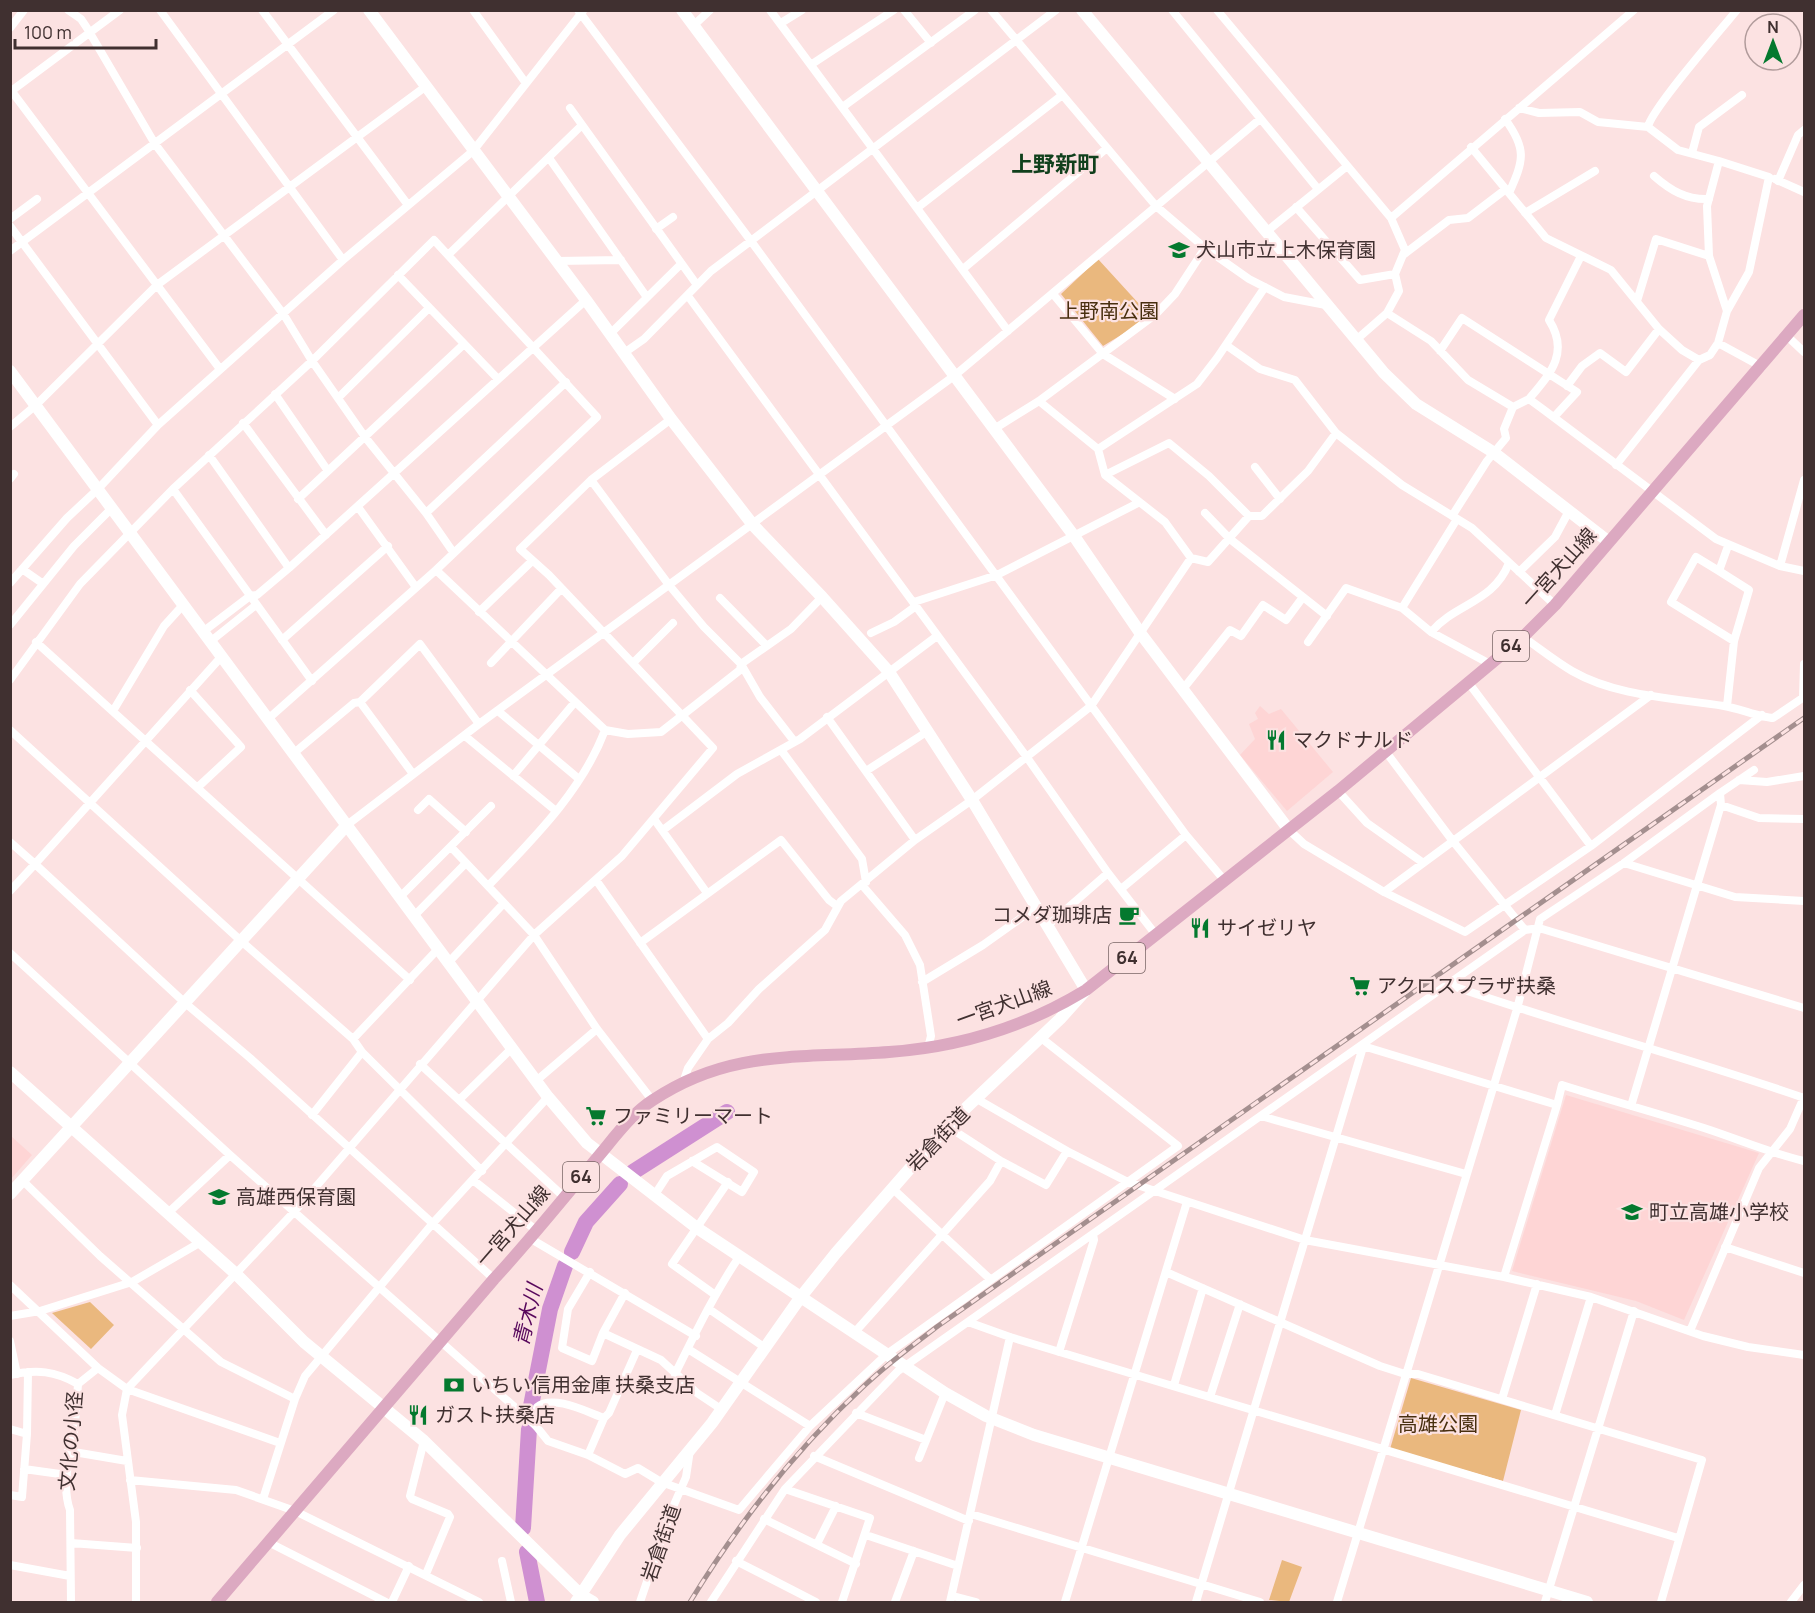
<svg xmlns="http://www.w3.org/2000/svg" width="1815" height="1613" font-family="Manrope,'Noto Sans JP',sans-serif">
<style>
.built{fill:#fed5d5}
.green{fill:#eab87e}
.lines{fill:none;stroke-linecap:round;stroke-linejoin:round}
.river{stroke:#cf90d1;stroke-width:16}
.street{stroke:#fff;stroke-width:8}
.secondary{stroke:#fff;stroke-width:12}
.primary{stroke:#dca9c1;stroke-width:12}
.rail-casing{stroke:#a48f8f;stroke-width:5}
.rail{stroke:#fce2e2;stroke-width:3;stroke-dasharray:9;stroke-linecap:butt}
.labels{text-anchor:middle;stroke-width:4.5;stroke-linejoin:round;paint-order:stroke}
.shield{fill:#fce2e2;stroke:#786565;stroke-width:1.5}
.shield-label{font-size:18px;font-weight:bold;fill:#403030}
.poi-label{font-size:20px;fill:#403030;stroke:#fce2e2;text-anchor:start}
.park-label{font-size:20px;fill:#482f0f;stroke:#fce2e2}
.street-label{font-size:20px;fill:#403030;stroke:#fce2e2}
.water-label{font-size:21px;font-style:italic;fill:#58085c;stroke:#fce2e2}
.quarter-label{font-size:22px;font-weight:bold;fill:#10401c;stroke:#fce2e2}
</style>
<rect width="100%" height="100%" fill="#fce2e2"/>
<!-- built -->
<path class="built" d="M1260 706 1269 714 1281 709 1333 772 1287 811 1240 755 1255 739 1249 724 1258 719 1255 713Z
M1566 1095 1759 1153 1684 1320 1636 1301 1512 1271Z
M11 1136 32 1155 11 1179Z"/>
<!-- green -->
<path class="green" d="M1098 259 1151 317 1103 346 1061 294Z
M90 1302 114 1325 91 1349 52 1313Z
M1411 1378 1521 1410 1503 1481 1390 1449Z
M1282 1560 1302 1567 1289 1602 1269 1600Z"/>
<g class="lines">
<!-- river -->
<path class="river" d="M633 1172 727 1112
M572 1252 586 1222 620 1184
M530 1411 550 1309 565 1266
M523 1528 529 1429
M527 1552 537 1602"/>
<!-- street -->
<path class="street" d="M68 10 81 19 87 28 155 144 284 315 312 361 365 437 426 513 453 552
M160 10 343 260
M262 10 408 205
M473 10 525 82
M578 10 751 241 1186 835 1225 881
M770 10 1008 331
M904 10 931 43
M991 10 1156 206 1205 248 1249 279 1284 297 1326 305
M1172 10 1318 189
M1217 10 1391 218 1405 250 1395 274 1399 291 1387 313 1356 340
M781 23 802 10
M693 26 710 10
M10 28 24 10
M812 64 894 10
M10 89 220 369
M10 92 120 10
M844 106 975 10
M570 108 697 285
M1519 108 1539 113 1580 112 1598 122 1648 127 1678 150 1719 161
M1505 119C1527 149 1524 160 1509 193
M1648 127C1650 111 1722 28 1737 10
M1471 147 1546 238 1611 270 1659 329 1682 350 1699 360 1710 355 1718 343 1762 367
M1692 153 1699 127 1742 95
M549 158 646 296
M1654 176C1670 190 1686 200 1709 199
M1775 179 1804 192
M1778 181 1798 135 1804 130
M1296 207 1360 280 1395 274
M917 208 1061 96
M1525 213 1595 171
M1391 218 1634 10
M10 219 37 199
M10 226 158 425
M656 229 673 217
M1266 232 1346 167
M10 251 334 10
M449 254 581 126
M1403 255 1449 220 1468 218 1506 189
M557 261 621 260
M963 269 1107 148
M398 275 498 379
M1053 294 1103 354 1175 399
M688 296 1026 756 1108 873 1156 935
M1637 301 1656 239 1709 256
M1387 313 1431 341 1468 380 1513 407 1529 399 1544 410 1716 539 1780 566 1804 571
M610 334 681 264
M1788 337 1804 352
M1718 343 1727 311 1709 256 1707 206 1719 161 1769 177 1749 272 1727 311
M1226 345 1260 369 1295 380 1336 433 1402 485 1472 528 1555 605
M1440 351 1462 318 1577 392 1554 417
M624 353 644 339 711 271 1056 10
M1567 386 1582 366 1600 353 1626 372 1659 329
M275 394 328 471
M339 397 429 308
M1529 399C1550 374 1570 353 1549 320L1581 256
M1039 401 1098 449 1105 475 1165 522 1191 558 1208 562 1249 516H1262L1308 471 1336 433
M243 423 326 535
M10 427 36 405 157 285 425 87
M994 429 1039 401 1156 314 1175 294 1205 248
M1098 449 1197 384 1217 358 1265 287
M209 455 289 568
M1616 465 1699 360
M1255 467 1280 499
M1105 475 1169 443 1209 476 1249 516
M10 479 14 474
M591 480 669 585 704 627 741 664 760 697 794 741
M173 489 312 681
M298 499 463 345
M358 507 415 586
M426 513 566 382
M1205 513 1230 539 1327 616
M1452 516 1487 461 1506 438 1504 429 1513 407
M1780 566 1804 480
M22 569 42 583
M436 570 605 730 628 734 661 732 740 670 741 664 791 629 822 597
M1719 571 1696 557 1671 602 1734 641
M1519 572 1555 537 1569 511
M10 583 67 518 98 489 158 425 343 260 473 151 583 11
M720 598 767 646
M914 602 997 575 1138 503
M1402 608 1457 519
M479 612 532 561
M10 625 74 546 112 508
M204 631 250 596 257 595 289 568 586 300
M1431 632C1456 603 1493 603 1509 563
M871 633 894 622 916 606
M1523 637C1539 648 1555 661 1572 671 1617 697 1675 698 1724 706 1738 708 1762 718 1773 718L1804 697
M282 640 388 546
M211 641 256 605
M36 642 410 980
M1308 642 1346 588 1402 608 1431 632 1490 664
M222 656 35 864 184 1002 250 1058 494 1279
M491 663 561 589
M633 663 673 623
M10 680 80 584 173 489 312 361 434 240 597 417 436 570 268 719
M1468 682 1591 846
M1183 689 1230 630 1241 636 1263 605 1286 620 1303 597
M190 690 241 747 198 787
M1803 698 1804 664
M360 702 413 774
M1727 706 1734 641 1749 590 1719 571 1728 546
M113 711 164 626 184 604
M498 711 579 779
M827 717 915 840
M10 730 240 940 353 1039 362 1052 482 1171
M465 736 556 811
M781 750 862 859 866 882
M1386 752 1452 840 1525 930
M294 753 354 703 360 702 420 644 479 724
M866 771 928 731
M513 776 575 702
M1739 780 1767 782 1804 776
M1338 791 1367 823 1422 862
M1720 793 1754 770
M1721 805 1759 818 1804 819
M418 810 429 799 466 832
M654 819 707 893
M347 825 479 724 954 376 1260 119
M663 830 737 774 800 739 937 636
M1289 830 1304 844 1384 892 1465 932 1591 846 1762 715
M10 842 35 864 10 891
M451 847 504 903
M1624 863 1735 897 1804 901
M596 880 708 1039
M489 885C533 839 582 791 605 730
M862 885 905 935 920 965 931 1036 928 1048
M1121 889 1186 835
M1384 892 1651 695
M400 897 491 806
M414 916 466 863
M1047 926 1108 873
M640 943 781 840 829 900 837 906
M10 953 230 1155 536 1426 548 1441 588 1455 625 1474 638 1468 661 1482 739 1510 810 1426 887 1354 1178 1146 1040 1037
M449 962 504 903 534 935 597 1029 652 1100
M922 982 983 945 1035 908
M1450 985C1567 1026 1687 1057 1804 1098
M353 1039 438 949
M1363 1046 1557 1105 1504 1277
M420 1064 564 1197
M536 1081 597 1029
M683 1083 688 1068 708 1039 728 1023 759 989 825 930 841 901 915 840 972 800 1091 706 1191 558
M460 1099 512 1048
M977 1099 1067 1151 1128 1182 1305 1240 1504 1277 1591 1297 1703 1336 1748 1347 1804 1355
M1557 1105 1562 1085C1609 1100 1657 1113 1704 1128 1738 1139 1770 1153 1804 1161
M312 1115 362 1052
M1261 1116 1466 1174
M947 1126 1001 1161 1046 1185 1067 1151
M473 1180 537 1231
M23 1181 100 1256 221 1362 295 1399
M892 1188 990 1279
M654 1196 667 1176 717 1147 754 1172 742 1192 692 1161
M168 1213 230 1155
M531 1239 696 1336
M1725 1247 1804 1273
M590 1272 568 1309 562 1348 592 1361 603 1333 625 1293
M1166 1272 1380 1366 1405 1374H1418L1702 1460 1661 1602
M10 1285 98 1368 127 1389 280 1443
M714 1294 672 1264 728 1182
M709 1309 764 1347
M10 1316 40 1311 132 1282 201 1242
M968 1322 1010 1337 1678 1538
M1690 1331 1759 1168 1790 1129 1804 1097
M855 1332 990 1181 1001 1161
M603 1333 661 1360 697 1393 721 1409
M10 1341 17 1374
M688 1349 810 1426
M1059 1352 1094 1240 1093 1234
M675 1374C695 1334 714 1294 739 1257
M10 1375C37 1369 55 1371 78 1384
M78 1384 98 1368
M1174 1385 1203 1288
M1210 1397 1240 1304
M1502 1399 1537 1284
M856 1413 926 1440
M1555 1415 1591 1297
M604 1418 609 1413 637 1350
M536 1426 537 1407C553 1394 587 1412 604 1418L588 1455
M10 1429 27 1434 28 1372
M424 1441 410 1496 412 1499 448 1514 450 1517 426 1574
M68 1451 127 1461
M814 1456 969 1521
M919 1458 945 1393
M24 1469 67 1475
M130 1480 236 1490 295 1511 479 1602
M785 1489 870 1518 842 1602
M10 1495 22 1497 27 1434
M263 1499 295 1399 305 1376 433 1223 548 1097
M971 1514 1260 1602
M764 1519 856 1564
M866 1535 958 1566
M268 1542 386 1602
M71 1543 137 1548
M817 1544 836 1506
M502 1561 511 1602
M736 1561 816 1602
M10 1565 70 1576
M953 1596 976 1602
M71 1602 70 1510C61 1485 70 1457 74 1431 76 1415 77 1400 78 1384
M136 1602V1522L122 1415 127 1389 294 1212 534 935 622 856 713 748 549 575 520 549 591 480 671 419
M392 1602 409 1566
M640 1602 670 1514 686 1477 690 1450
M711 1602 785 1489 898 1371 1525 930 1539 928 1804 1008
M895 1602 914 1551
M950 1602 1010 1337
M1065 1602 1187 1202
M1196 1602 1363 1047
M1337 1602 1517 1009 1540 919 1624 863 1720 793 1721 805 1631 1106
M1545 1602 1634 1311
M1791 1602 1804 1585"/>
<!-- secondary -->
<path class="secondary" d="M369 10 586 300 671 419 753 525 822 597 889 672 972 800 1086 990 1060 1019 947 1126 836 1253 800 1298 712 1423 620 1535 576 1602
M682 10 1074 536 1141 634 1289 830
M1082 10 1384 373 1416 404 1493 452 1609 542
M10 371 548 1097 587 1143 697 1228 945 1393 986 1416 1034 1435 1587 1602
M10 1072 236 1274 304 1342 424 1441 581 1595 593 1602
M10 1194 347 825"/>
<!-- primary -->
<path class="primary" d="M217 1602 494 1279C530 1240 563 1199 597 1158 614 1138 631 1114 653 1100 731 1048 802 1059 889 1052 959 1047 1027 1026 1086 990L1338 791 1523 637 1555 605 1804 315"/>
<!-- rail casing -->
<g class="rail-casing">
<path id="rail" d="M690 1602C739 1522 795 1450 864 1386 887 1364 913 1345 938 1326L1804 718"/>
</g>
<!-- rail -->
<use href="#rail" class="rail"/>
</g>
<!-- icons -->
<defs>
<g id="school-bare" transform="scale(1.62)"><path d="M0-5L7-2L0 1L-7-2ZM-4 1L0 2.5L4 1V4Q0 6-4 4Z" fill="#04792e" stroke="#fce2e2" stroke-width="2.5" paint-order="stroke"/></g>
<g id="restaurant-bare" transform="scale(1.62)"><path d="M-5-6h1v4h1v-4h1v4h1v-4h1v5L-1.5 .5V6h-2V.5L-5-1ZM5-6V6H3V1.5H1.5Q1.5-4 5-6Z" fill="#04792e" stroke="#fce2e2" stroke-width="2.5" paint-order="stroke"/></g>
<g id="cafe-bare" transform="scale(1.62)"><path d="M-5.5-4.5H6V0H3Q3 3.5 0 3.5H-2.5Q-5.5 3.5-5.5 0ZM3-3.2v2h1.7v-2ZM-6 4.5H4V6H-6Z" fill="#04792e" stroke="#fce2e2" stroke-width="2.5" paint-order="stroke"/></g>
<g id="supermarket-bare" transform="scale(1.62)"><path d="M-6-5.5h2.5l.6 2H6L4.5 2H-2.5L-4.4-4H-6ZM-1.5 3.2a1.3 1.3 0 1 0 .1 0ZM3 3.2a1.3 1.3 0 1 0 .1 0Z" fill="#04792e" stroke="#fce2e2" stroke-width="2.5" paint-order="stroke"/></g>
<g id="bank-bare" transform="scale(1.62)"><path d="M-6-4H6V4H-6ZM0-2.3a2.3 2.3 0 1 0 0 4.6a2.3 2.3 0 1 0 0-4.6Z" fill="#04792e" stroke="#fce2e2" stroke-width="2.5" paint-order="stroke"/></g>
</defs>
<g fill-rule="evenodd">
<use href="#school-bare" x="1179" y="250"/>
<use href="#restaurant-bare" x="1276" y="740"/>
<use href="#cafe-bare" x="1129" y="915"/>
<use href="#restaurant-bare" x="1200" y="928"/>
<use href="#supermarket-bare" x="1360" y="986"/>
<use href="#supermarket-bare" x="596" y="1116"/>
<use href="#school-bare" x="219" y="1197"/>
<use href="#school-bare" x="1632" y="1212"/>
<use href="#bank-bare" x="454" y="1385"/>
<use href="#restaurant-bare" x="418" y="1415"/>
</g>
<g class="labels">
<!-- shield labels -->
<g class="shield">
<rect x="1493" y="631" width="36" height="30" rx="4.5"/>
<rect x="1109" y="943" width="36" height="30" rx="4.5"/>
<rect x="563" y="1162" width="36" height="30" rx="4.5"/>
</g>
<g class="shield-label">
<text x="1511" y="652">64</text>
<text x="1127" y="964">64</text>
<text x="581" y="1183">64</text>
</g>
<!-- poi labels -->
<g class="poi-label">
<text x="1196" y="257">犬山市立上木保育園</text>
<text x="1293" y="747">マクドナルド</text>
<text x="1112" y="922" text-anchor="end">コメダ珈琲店</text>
<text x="1217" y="935">サイゼリヤ</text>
<text x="1377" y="993">アクロスプラザ扶桑</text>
<text x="613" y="1123">ファミリーマート</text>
<text x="236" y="1204">高雄西保育園</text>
<text x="1649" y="1219">町立高雄小学校</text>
<text x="471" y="1392">いちい信用金庫 扶桑支店</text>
<text x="435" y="1422">ガスト扶桑店</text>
</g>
<!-- park labels -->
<g class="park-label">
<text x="1109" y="318">上野南公園</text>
<text x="1438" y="1431">高雄公園</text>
</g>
<!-- street labels -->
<g class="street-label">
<text transform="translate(1559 568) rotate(-48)" y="7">一宮犬山線</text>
<text transform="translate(1004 1004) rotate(-20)" y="7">一宮犬山線</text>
<text transform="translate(938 1139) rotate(-46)" y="7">岩倉街道</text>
<text transform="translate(513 1226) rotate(-49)" y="7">一宮犬山線</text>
<text transform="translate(71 1441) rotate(-85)" y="7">文化の小径</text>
<text transform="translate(661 1543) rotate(-71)" y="7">岩倉街道</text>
</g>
<!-- water labels -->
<g class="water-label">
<text transform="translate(528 1315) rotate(-76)" y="7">青木川</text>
</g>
<!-- quarter labels -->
<g class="quarter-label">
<text x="1055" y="172">上野新町</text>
</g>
</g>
<!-- border -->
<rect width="1815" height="1613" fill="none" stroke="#403030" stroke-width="24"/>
<!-- north arrow -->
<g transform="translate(1773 42)"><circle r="28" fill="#fce2e2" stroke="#b19b9b" stroke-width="1.5"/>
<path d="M0-4.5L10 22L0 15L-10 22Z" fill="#04792e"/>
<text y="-9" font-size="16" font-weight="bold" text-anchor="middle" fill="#403030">N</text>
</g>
<!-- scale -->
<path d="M15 39v9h141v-9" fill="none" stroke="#403030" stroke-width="3"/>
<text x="24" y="39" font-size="18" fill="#403030" stroke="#fce2e2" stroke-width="4.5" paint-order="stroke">100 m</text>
</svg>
